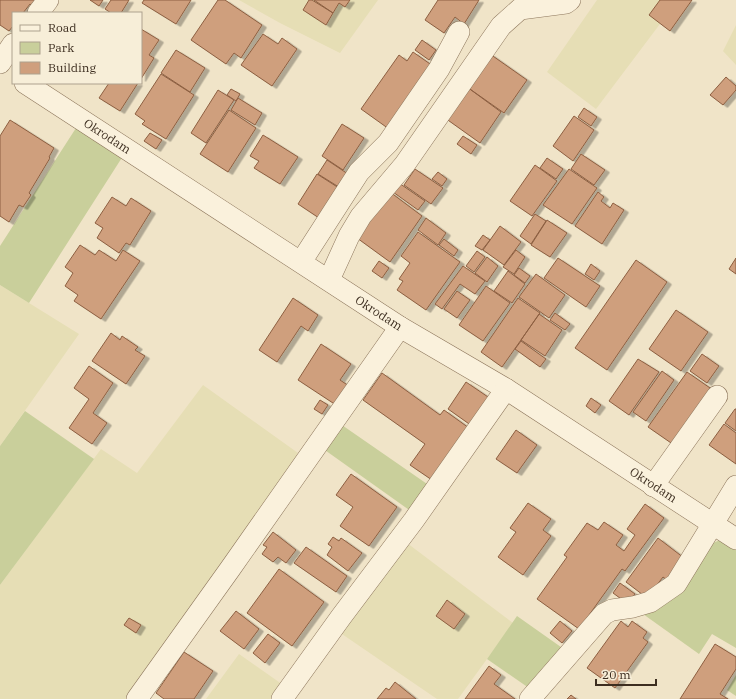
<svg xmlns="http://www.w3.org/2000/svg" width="736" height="699" font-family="'IBM Plex Serif',serif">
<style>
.farmland{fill:#e6deb5}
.green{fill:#c9cf9b}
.building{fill:#cf9f7d;stroke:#8d5f41;filter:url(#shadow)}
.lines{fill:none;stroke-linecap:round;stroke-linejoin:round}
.minor-casing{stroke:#8d765c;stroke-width:22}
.minor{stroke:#faf1dc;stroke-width:21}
.labels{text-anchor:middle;stroke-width:3;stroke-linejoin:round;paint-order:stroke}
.street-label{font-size:12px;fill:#3d2e20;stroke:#f7eed8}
</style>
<defs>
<filter id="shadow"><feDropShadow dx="4.5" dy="2.5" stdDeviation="0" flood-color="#0004"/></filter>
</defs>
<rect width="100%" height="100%" fill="#f0e4c8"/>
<!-- farmland -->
<path class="farmland" d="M239 0H378L340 53 280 23Z
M597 0H678L596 109 547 72Z
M736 25V65L723 51Z
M0 285 79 334 0 446Z
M203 385 298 453 224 571 132 699H0V585L101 449 137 473Z
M407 543 513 623 458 699H437L339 632Z
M239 654 286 687 277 699H206Z"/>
<!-- green -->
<path class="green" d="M76 128 123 156 29 303 0 285V246Z
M25 411 94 459 0 585V446Z
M339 423 430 486 412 512 322 448Z
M720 540 736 548V648L712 634 699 654 643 614 713 543Z
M517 616 568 652 539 695 487 659Z
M736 675V696L727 690Z"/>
<!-- building -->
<path class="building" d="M0 0H43L36 9 30 4 23 13H13V26L9 31 0 25Z
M90 0H103L99 6Z
M111 0H129L121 13H111L105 9Z
M144 0H191L176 24 142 3Z
M218 0H225L262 25 241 58 234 53 226 64 191 40Z
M309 0H312L333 13 326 25 303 10Z
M314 0H350L345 7 339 3 333 13Z
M438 0H479L464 24 455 17 444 33 425 20Z
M660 0H692L670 31 649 15Z
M141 29 159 40 149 55 154 58 141 79Z
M263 34 278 44 282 38 297 49 272 86 241 65Z
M422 40 436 50 429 60 415 50Z
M176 50 205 68 190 92 161 73Z
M413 52 433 66 389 129 361 109 399 55 407 61Z
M490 54 527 80 504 113 467 87Z
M161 74 194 95 166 139 142 124 145 121 135 114Z
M726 77 736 86V90L723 105 710 95Z
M109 83H138L120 111 99 98Z
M467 87 501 112 480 143 445 118Z
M231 89 240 94 236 101 227 95Z
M218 90 234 100 206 143 191 133Z
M238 98 262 113 255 125 231 110Z
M584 108 597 117 591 126 578 117Z
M229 110 256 128 228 172 200 154Z
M574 116 594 130 573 161 553 146Z
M10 120 54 148 49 157 50 158 29 193 31 195 23 207 19 205 9 222 0 216V136Z
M342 124 364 138 343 170 322 156Z
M150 133 162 140 156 149 144 141Z
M263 135 298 157 280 184 254 168 259 161 250 156Z
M463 136 477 145 471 154 457 144Z
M581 154 605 170 594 185 571 169Z
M547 158 563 169 556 179 540 168Z
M327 160 351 176 342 189 318 174Z
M535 165 557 181 532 216 510 201Z
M415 169 443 188 431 204 404 185Z
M569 169 597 188 572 224 543 205Z
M438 172 447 179 442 186 432 179Z
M317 174 342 190 322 220 298 204Z
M399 183 425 201 418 210 393 192Z
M390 192 422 216 390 262 357 238Z
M598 192 604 197 601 201 610 208 613 203 624 210 602 244 575 226Z
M112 197 126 206 131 198 151 211 130 245 126 243 119 253 97 238 103 228 95 223Z
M535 214 546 221 531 244 520 236Z
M426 218 446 233 438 245 418 230Z
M547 220 567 233 550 257 531 245Z
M500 226 521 242 504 265 483 250Z
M418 232 460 262 426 310 397 290 403 281 399 279 410 263 401 256Z
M483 235 490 240 482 250 475 246Z
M444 239 458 250 454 256 439 245Z
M80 245 95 255 99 250 116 261 123 250 140 261 101 319 74 301 78 295 65 286 73 273 65 267Z
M516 250 525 257 514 274 503 267Z
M477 251 485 257 474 272 466 266Z
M487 257 498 266 487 282 475 273Z
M558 258 600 286 586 307 544 278Z
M736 258V274L729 269Z
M636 260 667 282 607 370 575 348Z
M379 261 389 268 382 278 372 271Z
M591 264 600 271 594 280 585 274Z
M463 266 485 281 475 294 460 284 442 309 435 304Z
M519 268 530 276 525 283 514 275Z
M508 271 525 284 512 303 494 291Z
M536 274 565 295 549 318 519 297Z
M486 286 510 303 483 341 459 325Z
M457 291 470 300 457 318 444 309Z
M293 298 318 315 308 331 301 326 277 362 259 350Z
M518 298 540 313 502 367 481 352Z
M676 310 708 332 681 371 649 349Z
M555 313 570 324 565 330 550 320Z
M539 314 562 330 545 356 521 340Z
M111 333 120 340 122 336 138 347 135 350 145 356 126 384 92 361Z
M521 341 546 359 540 367 515 349Z
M321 344 351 364 340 380 349 386 336 405 298 380Z
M702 354 719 366 707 383 690 371Z
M638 359 659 372 629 415 609 401Z
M89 366 113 383 93 413 107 423 92 444 69 428 89 399 74 388Z
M662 371 674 380 646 421 633 412Z
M687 372 713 390 674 445 648 427Z
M382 373 440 415 444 410 469 428 432 480 410 465 425 444 363 400Z
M466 382 491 399 472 426 448 409Z
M591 398 601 405 595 413 586 406Z
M320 400 328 405 322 414 314 409Z
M735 409H736V431L725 423Z
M724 424 736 433V464L709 445Z
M516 430 537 445 517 473 496 459Z
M351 474 397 507 369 546 340 526 353 507 336 495Z
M528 503 551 519 543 530 551 536 523 575 498 557 516 532 510 528Z
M645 504 664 518 625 571 622 569 579 629 537 599 567 557 564 555 587 523 598 530 604 522 623 535 616 545 624 551 635 535 627 529Z
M273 532 296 550 286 563 278 557 273 562 262 554 267 547 263 545Z
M333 537 339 541 341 538 362 553 348 571 327 555 332 547 328 544Z
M658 538 684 558 671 583 663 577 647 598 626 582Z
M306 547 347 576 336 592 294 563Z
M279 569 324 602 292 646 247 613Z
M620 583 635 594 628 604 613 593Z
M447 600 465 614 454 629 436 616Z
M236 611 259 629 244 649 220 631Z
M129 618 141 625 136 633 124 625Z
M560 621 572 631 562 643 550 633Z
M621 621 628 627 632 621 647 632 643 638 648 642 615 688 587 668Z
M268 634 280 643 265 663 253 653Z
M715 644 736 657V669L720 694 728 699H680Z
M184 652 213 671 194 699H164L156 693Z
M489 666 501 675 494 684 515 699H465Z
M395 682 416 699H377L386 688 389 690Z
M571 695 576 699H567Z"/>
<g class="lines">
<!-- minor casing -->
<g class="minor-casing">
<g id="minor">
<path d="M38 13 48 0"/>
<path d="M0 63 13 44"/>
<path id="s1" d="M25 83 400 327 506 389 736 539"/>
<path d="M301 262 359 172 388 143 439 69 459 32"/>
<path d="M329 280 349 236 361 216 405 164 501 26 520 9 566 3 570 0"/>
<path d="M653 486 717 396"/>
<path d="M137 699 230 569 400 327"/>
<path d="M282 699 341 617 414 520 506 389"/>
<path d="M530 699 604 614 612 610 633 607 650 602 676 584 736 486"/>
</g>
</g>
<!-- minor -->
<use href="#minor" class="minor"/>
</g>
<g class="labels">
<!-- street labels -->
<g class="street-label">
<text dy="4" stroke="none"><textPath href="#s1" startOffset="98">Okrodam</textPath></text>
<text dy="4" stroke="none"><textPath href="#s1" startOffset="422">Okrodam</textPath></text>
<text dy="4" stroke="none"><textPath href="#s1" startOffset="746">Okrodam</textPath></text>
</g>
</g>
<!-- legend -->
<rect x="12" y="12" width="130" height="72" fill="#f7eed8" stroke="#ada18e"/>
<rect x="20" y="25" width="20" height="6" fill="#faf1dc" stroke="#ada18e"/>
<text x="48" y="32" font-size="12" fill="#3d2e20">Road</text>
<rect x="20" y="42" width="20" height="12" fill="#c9cf9b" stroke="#ada18e"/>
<text x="48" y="52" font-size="12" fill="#3d2e20">Park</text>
<rect x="20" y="62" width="20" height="12" fill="#cf9f7d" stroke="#ada18e"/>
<text x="48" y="72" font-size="12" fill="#3d2e20">Building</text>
<!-- scale -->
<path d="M596 679v6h60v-6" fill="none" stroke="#3d2e20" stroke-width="2"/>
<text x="602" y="679" font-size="12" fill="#3d2e20" stroke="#f7eed8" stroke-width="3" paint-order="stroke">20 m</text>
</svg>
